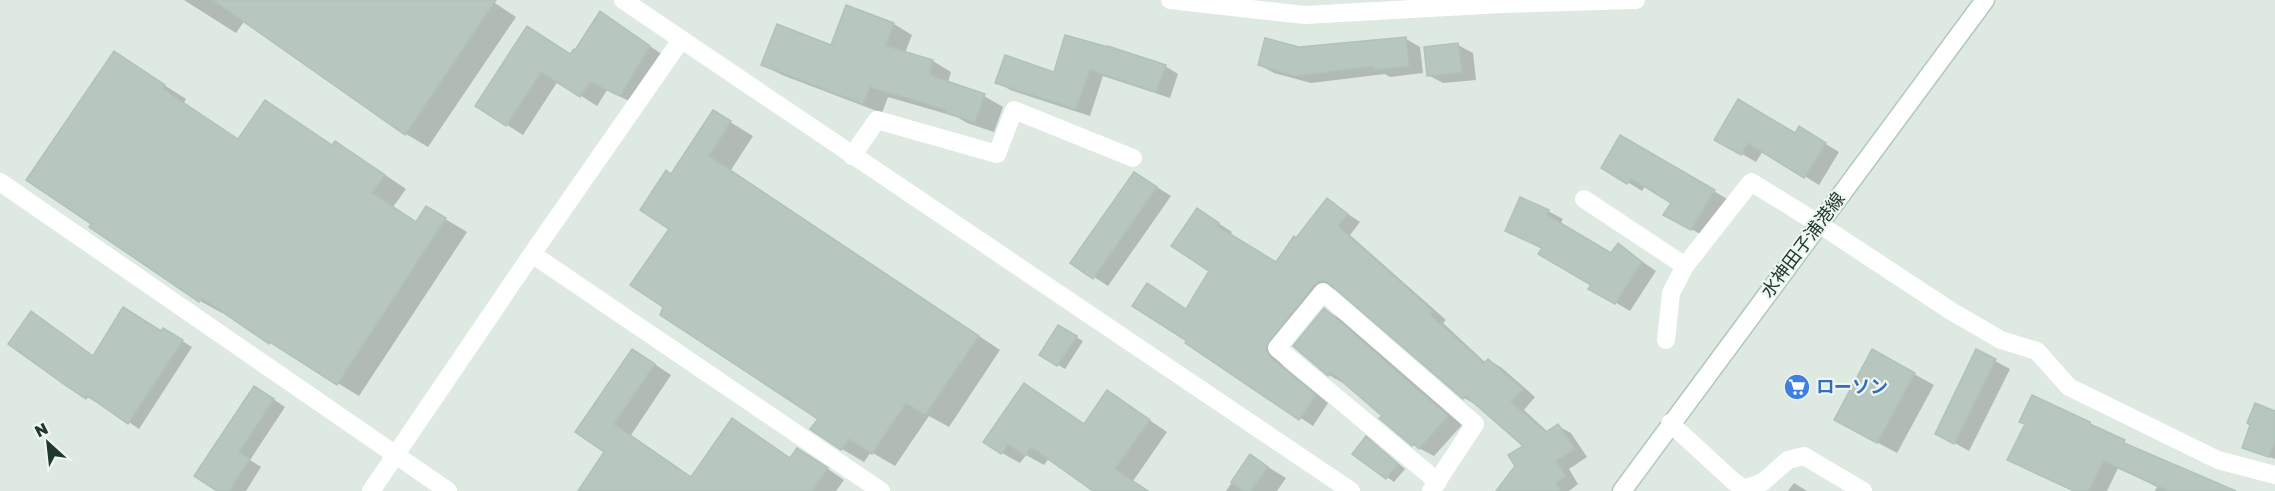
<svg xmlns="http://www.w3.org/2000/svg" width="2275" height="491" font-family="'Golos Text','Noto Sans JP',sans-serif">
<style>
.shadow{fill:#0003}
.building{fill:#b7c6be;stroke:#b1c2b8;stroke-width:1.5}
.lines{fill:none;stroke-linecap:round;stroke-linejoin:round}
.secondary-casing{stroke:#b2c8bc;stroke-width:21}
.minor{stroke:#fff;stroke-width:18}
.tertiary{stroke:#fff;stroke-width:18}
.secondary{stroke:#fff;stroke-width:18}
.labels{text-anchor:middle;stroke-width:4.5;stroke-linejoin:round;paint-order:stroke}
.street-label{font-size:18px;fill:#21382d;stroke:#eef6f1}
.shop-label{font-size:18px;font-weight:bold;fill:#366cbe;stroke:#eef6f1;text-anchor:start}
</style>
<rect width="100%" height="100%" fill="#dee9e2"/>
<!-- shadow -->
<path class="shadow" d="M184 0H490L516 17 428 147 406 134 245 20 236 33Z
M847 7 894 24 912 35 905 53 933 61 951 72 948 83 984 96 1003 107 994 132 967 123 957 117 888 97 882 113 782 75 763 65 832 47Z
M601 13 666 57 637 105 607 90 597 106 558 81 523 135 477 106 576 52Z
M1066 37 1165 66 1178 74 1170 98 1103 76 1090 116 1010 90 997 82 1055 74Z
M1406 39 1420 47 1423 73 1390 77 1385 74 1311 83 1274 73 1259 65 1298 49Z
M1458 45 1473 53 1476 80 1443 83 1428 75Z
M114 53 186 99 184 103 239 140 266 102 334 146 336 143 357 156 406 189 393 207 417 222 427 208 467 232 359 396 270 342 224 311 222 313 200 301 91 227Z
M714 112 753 136 731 170 1000 350 949 427 929 416 895 466 871 452 864 462 842 449 820 418 664 307 671 229 672 175Z
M1799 128 1839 152 1819 185 1763 151 1756 162 1716 139 1796 135Z
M1621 137 1729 200 1706 237 1665 215 1673 202 1645 186 1642 191 1603 167Z
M1149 182 1171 196 1108 286 1094 277Z
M1327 200 1360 222 1350 235 1446 320 1443 323 1486 363 1489 360 1502 368 1535 397 1524 410 1548 432 1558 426 1571 433 1587 457 1569 469 1578 484 1569 491H1498L1517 466 1526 446 1477 405 1464 398 1336 288 1328 292 1279 360 1283 366 1328 403 1313 426 1187 343V310L1211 271 1210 218 1232 232 1230 235 1276 264Z
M1548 211 1563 219 1560 224 1611 255 1618 245 1656 271 1630 311 1591 288 1593 285 1543 249 1507 231Z
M1325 310 1339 318 1462 425 1434 456 1413 445 1384 415 1344 381 1343 383 1329 375Z
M1059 327 1083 341 1065 369 1041 355Z
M162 333 173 335 192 347 139 429 98 401 97 403 66 384 94 357Z
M1977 351 2010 369 1969 451 1951 441Z
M650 361 671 375 631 435 693 478 749 430 791 459 815 460 844 480 836 491H580L606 452 577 432Z
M1914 374 1934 385 1897 453 1856 431Z
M1025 385 1085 424 1108 392 1167 432 1133 481 1148 491H1096L1049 458 1044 465 1026 455 1020 463 1002 453Z
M267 395 285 407 250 460 261 467 246 491H220Z
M2275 412V459L2244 447Z
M2090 424 2139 450 2231 491H2155L2157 487 2118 468 2107 491H2074L2009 460Z
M1373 442 1405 469 1394 482 1354 453Z
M1250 456 1286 478 1277 491H1226Z
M1794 483 1807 491H1788Z"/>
<!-- building -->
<path class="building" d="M213 0H496L405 135Z
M846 5 894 23 886 46 933 60 929 75 985 94 975 122 946 113 947 110 870 87 863 104 761 65 777 24 831 45Z
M600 11 650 46 620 96 590 82 580 97 541 72 506 126 475 106 527 26 570 54 574 49 575 50Z
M1065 35 1108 47V46L1166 65 1156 92 1090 70 1076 109 995 83 1005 55 1054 72Z
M1406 37 1409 66 1374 70V66L1295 76 1258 65 1265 38 1299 47Z
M1458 43 1462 72 1427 76 1424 47Z
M114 51 165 85 163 89 238 139 265 100 332 145 335 141 385 175 372 193 416 222 426 206 446 218 337 385 270 342 269 344 202 298 199 302 89 227 91 224 26 180Z
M1738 99 1795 133 1799 126 1826 143 1804 178 1748 143 1741 155 1714 140Z
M713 110 731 121 709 156 979 336 925 415 906 403 872 454 849 439 841 450 810 429 818 419 660 315 663 307 630 285 669 229 640 210 666 170 671 174Z
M1620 135 1715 190 1691 230 1663 215 1671 203 1631 178 1627 184 1601 168Z
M1134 172 1157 187 1093 279 1070 263Z
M1520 197 1549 210 1547 215 1611 253 1618 243 1642 262 1615 304 1588 289 1591 285 1538 254 1542 248 1505 231Z
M1327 198 1348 214 1338 226 1433 311 1430 315 1484 363 1488 359 1523 389 1511 402 1546 432 1558 424 1575 449 1556 461 1566 476 1556 482 1560 491H1496L1515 466 1508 455 1523 446 1466 396 1463 399 1326 281H1320L1314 285 1266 346V351L1270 357 1316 395 1299 420 1185 343 1187 341 1132 306 1147 283 1186 309 1209 271 1171 246 1197 208 1219 223 1217 226 1276 262 1294 236 1296 238Z
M123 307 161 331 163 328 183 340 128 424 88 396 86 399 65 385 8 344 31 311 93 356Z
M1324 308 1448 416 1419 449 1414 444 1412 446 1379 418 1382 416 1331 372 1328 376 1293 346Z
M1058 325 1077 336 1057 366 1039 355Z
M632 349 655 364 614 424 691 477 732 418 790 458 797 448 828 468 812 491H578L604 452 575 432Z
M1872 349 1915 373 1877 443 1834 420Z
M1976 349 1996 359 1954 444 1935 434Z
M1024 383 1084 424 1107 390 1150 420 1115 469 1148 491H1093L1031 447 1025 456 1008 444 1001 454 983 442Z
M254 386 274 399 239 452 250 459 229 491H217L194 476Z
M2032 395 2090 422V424L2125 440 2124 443 2236 491H2169L2103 461 2089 491H2074L2007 460 2025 424 2019 422Z
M2255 403 2275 411V441L2269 457 2242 448 2250 425 2247 423Z
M1366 436 1398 464 1386 479 1352 454Z
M1250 454 1268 467 1251 491H1244L1231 482Z"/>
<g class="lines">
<!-- secondary casing -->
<g class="secondary-casing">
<path id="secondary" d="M1622 491 1985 0"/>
</g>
<!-- minor -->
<path class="minor" d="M1170 0 1305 15 1501 4 1636 0
M852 156 877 120 997 154 1014 110 1133 158
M0 182 448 491
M1584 199 1685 266
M532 254 881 491
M1666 340 1671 293 1685 266 1751 182 1819 224 1951 311 2001 340 2037 351 2069 387 2218 460 2275 475
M1670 423 1733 481 1744 489 1763 482 1788 460 1804 456 1863 491
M371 491 532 254 681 40
M1431 491 1475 424 1323 292 1277 348 1438 482"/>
<!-- tertiary -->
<path class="tertiary" d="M623 0 1351 491"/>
<!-- secondary -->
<use href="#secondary" class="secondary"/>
</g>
<!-- icons -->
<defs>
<g id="supermarket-disc" transform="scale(1.35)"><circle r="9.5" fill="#3f7fe0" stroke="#eef6f1"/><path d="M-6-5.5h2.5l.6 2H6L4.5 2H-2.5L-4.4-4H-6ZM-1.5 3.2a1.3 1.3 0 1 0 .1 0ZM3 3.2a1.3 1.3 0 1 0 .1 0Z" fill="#fff"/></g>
</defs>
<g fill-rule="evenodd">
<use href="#supermarket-disc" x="1797" y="387"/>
</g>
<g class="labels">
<!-- street labels -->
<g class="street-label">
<text transform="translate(1803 245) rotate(-53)" y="6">水神田子浦港線</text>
</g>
<!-- shop labels -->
<g class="shop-label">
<text x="1816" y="393">ローソン</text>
</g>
</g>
<!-- north arrow -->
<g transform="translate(48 443) rotate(333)" stroke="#eef6f1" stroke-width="4.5" paint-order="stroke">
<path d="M0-4.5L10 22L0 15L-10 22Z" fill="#21382d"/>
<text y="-9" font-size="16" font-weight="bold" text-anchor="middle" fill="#21382d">N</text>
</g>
</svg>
